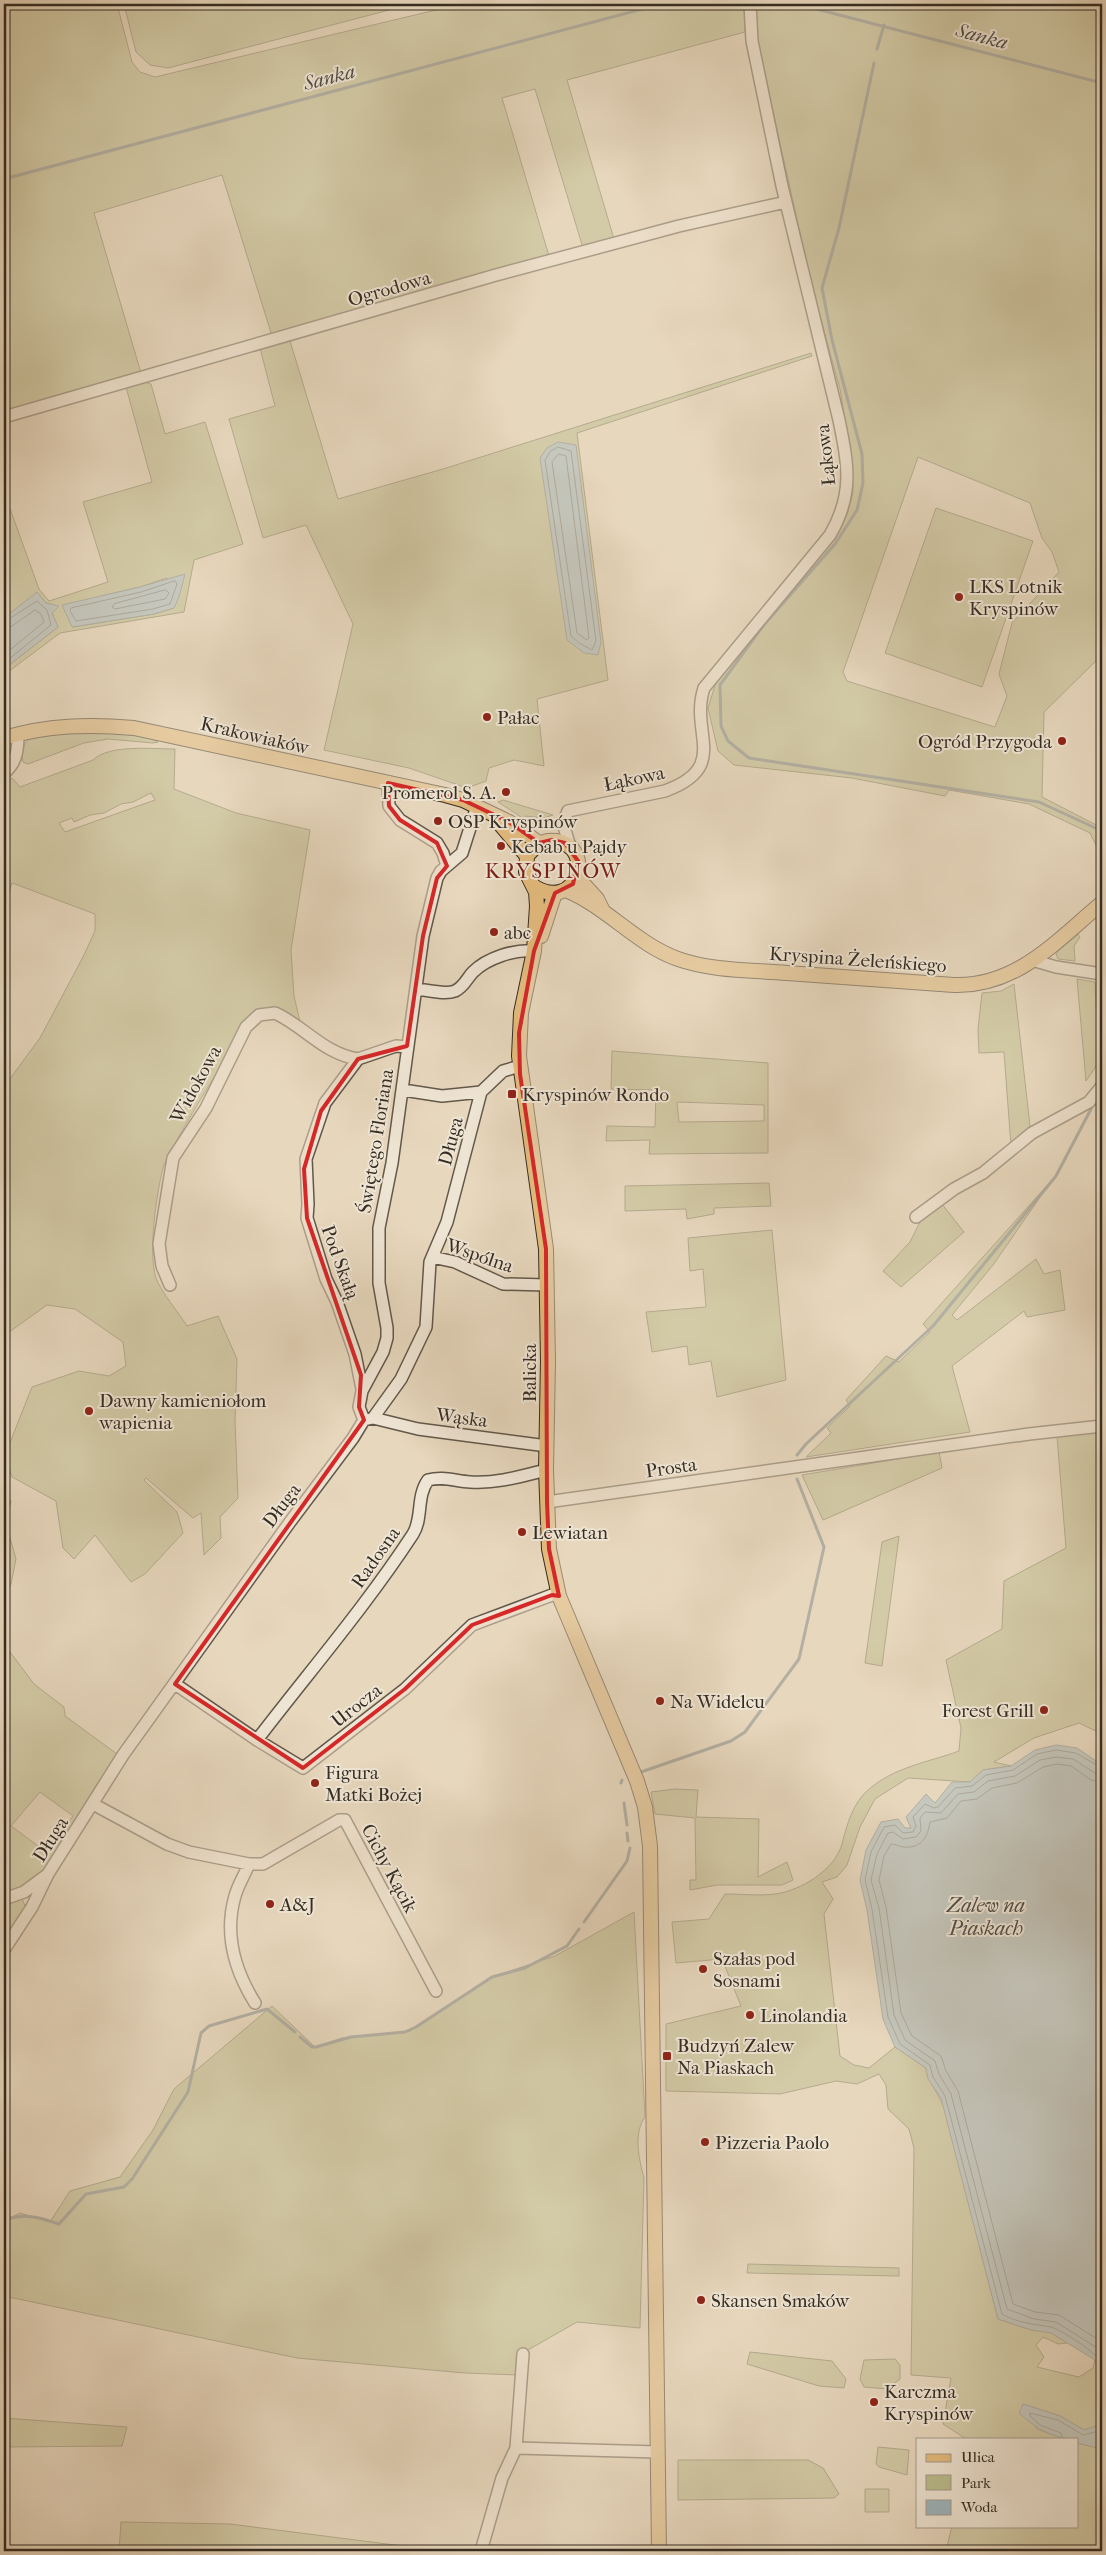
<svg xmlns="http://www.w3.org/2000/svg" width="1106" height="2555" font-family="'IM FELL French Canon',serif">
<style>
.green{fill:#bbbd8d;stroke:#787558;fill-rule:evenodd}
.water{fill:#9eb6be;stroke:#747f80}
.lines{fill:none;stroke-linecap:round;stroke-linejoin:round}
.shore{stroke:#6a7270;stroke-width:1}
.stream{stroke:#747f80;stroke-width:3}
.minor-casing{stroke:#62584a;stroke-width:14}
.major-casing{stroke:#352d23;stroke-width:16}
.minor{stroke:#efe5d4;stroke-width:11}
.major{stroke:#e4bc7e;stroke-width:14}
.marked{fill:none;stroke:#d62828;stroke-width:4;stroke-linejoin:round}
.poi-dot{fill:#8f2418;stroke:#efe5d4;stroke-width:2}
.labels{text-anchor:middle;stroke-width:4;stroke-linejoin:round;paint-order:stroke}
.street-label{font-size:19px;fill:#352d23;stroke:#efe5d4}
.poi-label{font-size:19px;fill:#352d23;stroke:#efe5d4;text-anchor:start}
.water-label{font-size:20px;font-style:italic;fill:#4f4f4a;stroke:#efe5d4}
.quarter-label{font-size:21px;letter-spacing:1px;fill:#7a1f14;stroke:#efe5d4}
</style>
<rect width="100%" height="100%" fill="#e7d7bd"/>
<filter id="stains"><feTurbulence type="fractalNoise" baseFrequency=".004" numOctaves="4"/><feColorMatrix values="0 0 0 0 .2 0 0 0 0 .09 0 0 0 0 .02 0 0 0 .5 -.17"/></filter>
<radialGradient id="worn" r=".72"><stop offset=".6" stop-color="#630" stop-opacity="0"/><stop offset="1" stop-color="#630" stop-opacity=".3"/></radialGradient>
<!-- green -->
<path class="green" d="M4 4H117L132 62 140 72 155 77 461 4H746L745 32 567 80 614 239 583 248 535 89 502 98 549 256 272 336 222 175 94 213 141 373 4 413Z
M124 4H412L168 68 150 65 136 52Z
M754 4H1102V655L1044 712 1042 797 1102 828V890L1099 892 1097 847 1090 833 1029 804 949 790 945 796 852 778 734 765 718 751 708 708 716 682 841 528 848 512 853 492 851 458 840 389 812 287 756 35ZM918 457 1030 503 1042 538 1052 552 1059 572 1012 623 999 674 1007 696 995 727 847 681 843 672Z
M290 341 338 499 443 469 811 353 812 356 577 433 608 680 537 699 544 766 514 760 489 768 486 781 467 788 409 768 324 750 353 624 306 525 263 538 229 419 275 406 260 348Z
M144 382 151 384 165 434 205 422 243 544 194 560 184 612 60 633 4 675V669L58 627 52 613 58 606 46 603 37 593 4 618V492L39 589 49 601 108 582 83 502 152 482 126 387ZM167 578 174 608 154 614 73 627 101 596 140 587Z
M936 508 1033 541 982 687 885 653Z
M83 731C104 732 141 731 158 742L153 743 108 739 84 743 28 764 23 762C21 754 23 743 30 738Z
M175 749 174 789 236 813 310 830 291 950 294 996 301 1026C290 1015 276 1004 261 1010 250 1015 167 1152 163 1168 156 1196 148 1252 156 1278 161 1292 179 1313 187 1326L218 1316 237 1359 235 1421 238 1498 220 1517 221 1538 204 1555 201 1513 193 1518 146 1478 144 1480 177 1512 183 1533 145 1574 131 1582 95 1535 74 1559 63 1548 56 1501 12 1477 5 1455 32 1387 79 1371 109 1376 126 1366 123 1342 75 1309 47 1305 5 1335 7 1368 4 1388V1087L40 1038 83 957 95 931V914L12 883 4 908V783L12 778 20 787 93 760C109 744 153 749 175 749ZM151 793 155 800 65 832 59 823 72 818 74 822 90 815 104 813 121 804 133 802Z
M503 800 553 815 544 818 525 816 524 819 498 802Z
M1078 934 1080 937 1074 946 1075 961 1058 959 1056 954 1058 951Z
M1077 979 1095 982 1099 1062 1086 1081Z
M1014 984 1030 1126 1011 1146 1004 1052 979 1053 978 1029 982 993 1001 991Z
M612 1051 768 1063V1153L649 1154 650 1140 606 1141 607 1126 655 1127 656 1090 611 1089ZM677 1102 764 1105V1121L679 1122Z
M1052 1180 993 1265 952 1315 957 1320 1036 1259 1044 1274 1060 1270 1065 1310 1027 1317 1024 1311 952 1366 970 1432 806 1457 831 1433 827 1428 850 1406 846 1400 886 1356 899 1362 930 1332 923 1324Z
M769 1183 771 1206 714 1208V1214L687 1219 686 1209 625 1211V1186Z
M942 1204 964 1232 901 1287 883 1271 910 1242 922 1218Z
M772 1230 786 1380 717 1397 711 1361 689 1365 687 1346 652 1352 646 1312 706 1307 703 1269 690 1271 688 1238Z
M1089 1432H1102V1734L1079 1723 1034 1738 994 1762 1011 1766 983 1770 970 1782 908 1778 875 1799 860 1827 847 1865 837 1877 822 1882 833 1899 824 1914 840 2056 854 2065 869 2068 895 2047 926 2068C928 2082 940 2095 945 2111L998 2319 1031 2330 1051 2332 1067 2343 1058 2344 1043 2337 1036 2345 1044 2357 1037 2367 1079 2377 1093 2368 1095 2360C1106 2383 1102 2402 1097 2426L1084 2430 1060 2416 1023 2404 1037 2429 1064 2439H966L943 2424 951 2378 911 2375 914 2148 909 2129 888 2109 886 2085 879 2074 857 2084 836 2081 780 2094 666 2091V2024L741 2006 722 1959 676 1963 672 1922 709 1919 725 1894C741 1894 759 1896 775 1894 800 1891 835 1870 842 1844 847 1824 853 1803 868 1790 894 1767 929 1762 959 1751L961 1728 946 1660 1002 1629 1004 1581 1066 1548 1057 1436Z
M939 1452 942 1468 823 1520 802 1475Z
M4 1497 11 1501 6 1523 16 1559 11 1584 4 1603Z
M899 1536 882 1666 865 1663 882 1542Z
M4 1644 34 1684 64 1707 65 1716 117 1754 49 1865 22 1889 4 1896ZM40 1792 73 1816 45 1851 11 1826Z
M675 1789 698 1790 696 1817 759 1819 758 1877 787 1862 793 1880 782 1885H717L690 1890V1880H696L695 1818 655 1814 651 1792Z
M16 1899H22L26 1908 4 1941V1904Z
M634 1912 645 2117C633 2134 639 2159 644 2178L640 2328 577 2322 528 2350 518 2351 517 2375 465 2373 297 2358 4 2296V2221L20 2213 50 2222 70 2191 120 2177 153 2130 174 2089 272 2006 315 2047 342 2038 410 2031 495 1976 555 1956Z
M748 2264 899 2268V2276L747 2273Z
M750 2352 832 2361 846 2379 844 2388 819 2386 747 2364Z
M895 2359 900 2365V2379L887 2389 864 2387 860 2379 864 2360Z
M4 2418 127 2427 122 2446 4 2447Z
M1077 2443 1102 2449V2551H946L952 2526H1077Z
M878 2447 909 2450 907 2475 879 2467 876 2464Z
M678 2460H808L823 2468 839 2494 834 2498 678 2500Z
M865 2489H889V2512H865Z
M121 2522 230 2524 442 2551H119Z
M488 2545 651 2549V2551H486Z"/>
<!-- water -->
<path class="water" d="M558 442 576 445 601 642 598 655 584 653 567 640 540 458 547 448Z
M185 574 179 597 174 608 154 614 72 627 62 605 140 587Z
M37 592 46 603 59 606 52 613 58 627 4 669V618Z
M1056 1745 1077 1748 1102 1765V2374L1095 2360 1051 2333 1031 2330 998 2319 941 2098 928 2079 926 2068 895 2047 883 2019 867 1910 860 1880 866 1850 881 1822 898 1819 905 1828H911L906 1817 926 1794 935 1803 952 1782H970L983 1770 1011 1766 1035 1750Z
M1023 2404 1060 2416 1084 2430 1097 2426 1102 2407V2449L1077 2443V2439C1053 2439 1037 2429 1019 2413Z"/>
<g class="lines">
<!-- shore -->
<path class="shore" d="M558 447 571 451 596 641 592 650 579 643 571 636 545 460 550 452Z
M559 454 566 456 589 638 587 640 577 633 552 462Z
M175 581 177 584 170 604 153 609 76 621 70 611 71 608 141 592Z
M166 590 169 593 165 599 115 609 112 607 114 604Z
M4 622 37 601 47 610 51 625 4 663
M4 628 12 626 35 610 41 614 44 622 4 655
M1102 1768 1076 1753 1056 1750 1037 1754 1013 1770 986 1775 972 1786 955 1788 938 1807 934 1808 925 1804 913 1817 916 1826 913 1832 903 1833 895 1825 884 1827 871 1852 865 1880 872 1909 888 2017 900 2044 930 2065 933 2077 945 2096 1002 2314C1017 2323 1034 2324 1051 2327 1062 2330 1097 2353 1102 2363
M1102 1774 1095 1773 1073 1759 1056 1757 1040 1760 1015 1776 988 1781 974 1792 958 1794 941 1813 925 1812 920 1818 921 1831 916 1837 903 1839 893 1832 888 1833 877 1854 871 1880 879 1908 894 2015 905 2040 935 2061 939 2074 951 2094 1007 2309 1034 2319 1056 2322 1102 2351
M1102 1782 1091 1780 1071 1766 1057 1764 1043 1767 1017 1783 992 1788 977 1799 961 1801 947 1818 930 1822C928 1837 921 1849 903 1847 898 1846 895 1844 891 1844L884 1856 879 1880 886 1907 901 2013 912 2036 941 2056 946 2071 958 2091 1013 2304 1035 2312 1059 2315 1102 2342
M1063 2439 1061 2433 1040 2425 1030 2416V2413L1058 2420 1083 2435 1099 2431 1102 2426"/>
<!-- stream -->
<path class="stream" d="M797 4 1102 83
M877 49 884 25
M874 63 839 228 822 288 832 340 862 454 863 483 857 510 835 544 763 626 720 685 721 726 728 741 749 758 1039 802 1102 831
M4 179 661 4
M797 1455 806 1444 933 1326 1056 1176 1091 1109
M641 1772 731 1741 745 1732 799 1659 824 1547 797 1479
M621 1783 622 1780
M624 1803 627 1825
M627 1833 628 1841
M584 1922 627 1861 630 1848
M300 2037 312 2047H316L351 2037 405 2032 416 2027 492 1977 525 1968 567 1946 579 1929
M134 2176 188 2092 201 2033 209 2026 267 2009 295 2032
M4 2220C25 2213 38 2217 59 2224L86 2194 124 2187 133 2178"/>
<!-- minor casing -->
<g class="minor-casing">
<path id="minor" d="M4 417 496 275 679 226 786 202
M4 773C17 763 18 749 18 734
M388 783 389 806 400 820 437 843 443 853 447 866
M570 847 563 823 568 811 665 791C731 767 689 733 704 688L830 535C854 494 848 464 839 420L782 186 752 41 750 4
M1032 960 1056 967 1102 974
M417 989C428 990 445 995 455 991 464 987 467 978 473 972 487 958 515 949 534 951
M403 1090 442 1096 481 1092
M916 1217 954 1189 983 1173 1032 1133 1089 1102 1102 1086
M432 1257 455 1262 503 1284 547 1285
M170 1285 162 1266 159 1244 173 1158 206 1108 246 1027 259 1015 275 1013C304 1026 324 1054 358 1059
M362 1389 355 1354 337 1302 326 1279 307 1218 308 1204 306 1159 325 1103 358 1059 396 1046 407 1047
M373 1418 401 1379 426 1327 430 1262 447 1222 481 1092 503 1071 520 1066
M364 1420 359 1407 362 1391 383 1352 387 1338V1328L379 1283V1228L392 1163 423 936 437 878 441 871 462 853 477 806
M547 1502 1029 1434 1102 1426
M175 1684 257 1740 303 1768 405 1689 472 1625 552 1595 559 1596
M257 1740C309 1672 366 1606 413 1534 423 1518 416 1497 428 1480 443 1476 455 1481 470 1482 496 1484 522 1476 546 1470
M93 1804 167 1844 189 1852 249 1864H263L339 1820H345L436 1991
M249 1864C245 1874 238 1885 235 1896 224 1934 235 1971 255 2003
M4 1899 24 1892 47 1875
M4 1950 32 1907 48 1874 123 1755 290 1522 353 1438 364 1420 373 1418 418 1429 547 1446
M516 2448 658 2452
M481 2551 502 2478 516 2448 523 2354"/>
</g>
<!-- major casing -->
<g class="major-casing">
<path id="major" d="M4 738C47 725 89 724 134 728L445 795 463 800 509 822 539 843
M500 824 527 856
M577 877 597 899 602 909
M533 886C577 914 597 847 556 841 543 839 535 846 527 856L526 872 536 892 537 906 534 951 521 1013 519 1056 546 1249 548 1361 546 1470 549 1549 559 1596 637 1781 645 1807 650 1846 659 2551
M566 890C607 907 636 944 678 959 712 971 751 970 787 973 843 977 898 981 954 985 1017 987 1057 940 1102 903
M541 936 555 893"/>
</g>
<!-- minor -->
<use href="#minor" class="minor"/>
<!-- major -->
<use href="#major" class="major"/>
</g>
<!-- marked area -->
<path d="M0 0H1106V2555H0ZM388 783 463 800 509 822 539 843 552 840 565 843 578 861 573 884 555 893 534 951 519 1033 520 1074 546 1249 547 1502 549 1549 559 1596 552 1595 472 1625 405 1689 303 1768 175 1684 364 1420 359 1407 361 1375 307 1218 304 1169 321 1111 358 1059 407 1046 423 936 437 878 447 866 437 843 400 820 389 806Z" fill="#e7d7bd" fill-opacity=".55" fill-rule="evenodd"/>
<path class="marked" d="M388 783 463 800 509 822 539 843 552 840 565 843 578 861 573 884 555 893 534 951 519 1033 520 1074 546 1249 547 1502 549 1549 559 1596 552 1595 472 1625 405 1689 303 1768 175 1684 364 1420 359 1407 361 1375 307 1218 304 1169 321 1111 358 1059 407 1046 423 936 437 878 447 866 437 843 400 820 389 806Z"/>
<!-- markers -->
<g class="poi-dot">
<circle cx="959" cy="597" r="5"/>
<circle cx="487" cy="717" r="5"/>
<circle cx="1062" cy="741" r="5"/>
<circle cx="506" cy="792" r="5"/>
<circle cx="438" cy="821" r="5"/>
<circle cx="501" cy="846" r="5"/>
<circle cx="494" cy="932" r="5"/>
<rect x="507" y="1089" width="10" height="10" rx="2.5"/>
<circle cx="89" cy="1411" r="5"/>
<circle cx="522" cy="1532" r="5"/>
<circle cx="660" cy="1701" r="5"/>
<circle cx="1044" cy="1710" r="5"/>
<circle cx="315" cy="1783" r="5"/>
<circle cx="270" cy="1904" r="5"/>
<circle cx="703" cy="1969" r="5"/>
<circle cx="750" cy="2015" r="5"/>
<rect x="662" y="2051" width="10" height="10" rx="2.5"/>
<circle cx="705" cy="2142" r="5"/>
<circle cx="701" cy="2300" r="5"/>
<circle cx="874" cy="2402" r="5"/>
</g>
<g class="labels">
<!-- street labels -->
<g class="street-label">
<text transform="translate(389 288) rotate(-16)" y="7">Ogrodowa</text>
<text transform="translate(825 455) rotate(-96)" y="7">Łąkowa</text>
<text transform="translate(255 735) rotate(13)" y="7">Krakowiaków</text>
<text transform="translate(634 778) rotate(-12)" y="7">Łąkowa</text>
<text transform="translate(858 959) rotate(4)" y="7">Kryspina Żeleńskiego</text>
<text transform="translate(195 1084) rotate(-61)" y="7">Widokowa</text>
<text transform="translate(375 1141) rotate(-81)" y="7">Świętego Floriana</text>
<text transform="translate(450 1141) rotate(-75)" y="7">Długa</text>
<text transform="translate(480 1255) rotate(19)" y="7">Wspólna</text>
<text transform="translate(341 1262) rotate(70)" y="7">Pod Skałą</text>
<text transform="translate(529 1373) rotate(-90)" y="7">Balicka</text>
<text transform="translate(462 1417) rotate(7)" y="7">Wąska</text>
<text transform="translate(671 1467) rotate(-8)" y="7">Prosta</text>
<text transform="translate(281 1505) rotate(-53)" y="7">Długa</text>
<text transform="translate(375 1557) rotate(-55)" y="7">Radosna</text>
<text transform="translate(356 1705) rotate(-38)" y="7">Urocza</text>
<text transform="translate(50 1839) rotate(-58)" y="7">Długa</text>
<text transform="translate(390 1868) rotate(62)" y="7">Cichy Kącik</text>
</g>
<!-- poi labels -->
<g class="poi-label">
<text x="969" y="593">LKS Lotnik<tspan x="969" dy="22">Kryspinów</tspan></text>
<text x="497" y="724">Pałac</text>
<text x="1052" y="748" text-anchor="end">Ogród Przygoda</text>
<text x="496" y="799" text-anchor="end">Promerol S. A.</text>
<text x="448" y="828">OSP Kryspinów</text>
<text x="511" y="853">Kebab u Pajdy</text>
<text x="504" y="939">abc</text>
<text x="522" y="1101">Kryspinów Rondo</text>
<text x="99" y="1407">Dawny kamieniołom<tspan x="99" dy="22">wapienia</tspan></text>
<text x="532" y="1539">Lewiatan</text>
<text x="670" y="1708">Na Widelcu</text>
<text x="1034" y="1717" text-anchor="end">Forest Grill</text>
<text x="325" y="1779">Figura<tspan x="325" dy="22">Matki Bożej</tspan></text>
<text x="280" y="1911">A&amp;J</text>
<text x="713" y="1965">Szałas pod<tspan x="713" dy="22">Sosnami</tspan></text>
<text x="760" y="2022">Linolandia</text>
<text x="677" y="2052">Budzyń Zalew<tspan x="677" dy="22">Na Piaskach</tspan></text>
<text x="715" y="2149">Pizzeria Paolo</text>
<text x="711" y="2307">Skansen Smaków</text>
<text x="884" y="2398">Karczma<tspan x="884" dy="22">Kryspinów</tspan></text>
</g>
<!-- water labels -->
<g class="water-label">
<text transform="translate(982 36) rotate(15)" y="7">Sanka</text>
<text transform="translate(329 77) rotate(-15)" y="7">Sanka</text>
<text x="986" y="1912">Zalew na<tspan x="986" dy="23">Piaskach</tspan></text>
</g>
<!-- quarter labels -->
<g class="quarter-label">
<text x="553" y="878">KRYSPINÓW</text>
</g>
</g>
<!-- margin -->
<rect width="1106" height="2555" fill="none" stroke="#e7d7bd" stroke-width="20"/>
<rect x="5" y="5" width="1096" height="2545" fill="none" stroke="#352d23" stroke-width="2.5"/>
<rect x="10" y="10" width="1086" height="2535" fill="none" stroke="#352d23"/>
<!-- legend -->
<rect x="916" y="2438" width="162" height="90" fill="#efe5d4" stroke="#a59b8d"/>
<rect x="926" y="2454" width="25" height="8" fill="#e4bc7e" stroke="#a59b8d"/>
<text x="961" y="2462" font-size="15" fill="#352d23">Ulica</text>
<rect x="926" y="2475" width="25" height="15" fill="#bbbd8d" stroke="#a59b8d"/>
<text x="961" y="2488" font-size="15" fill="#352d23">Park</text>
<rect x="926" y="2500" width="25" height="15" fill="#9eb6be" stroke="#a59b8d"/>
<text x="961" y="2512" font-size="15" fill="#352d23">Woda</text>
<rect width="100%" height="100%" filter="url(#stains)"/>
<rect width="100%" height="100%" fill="url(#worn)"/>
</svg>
